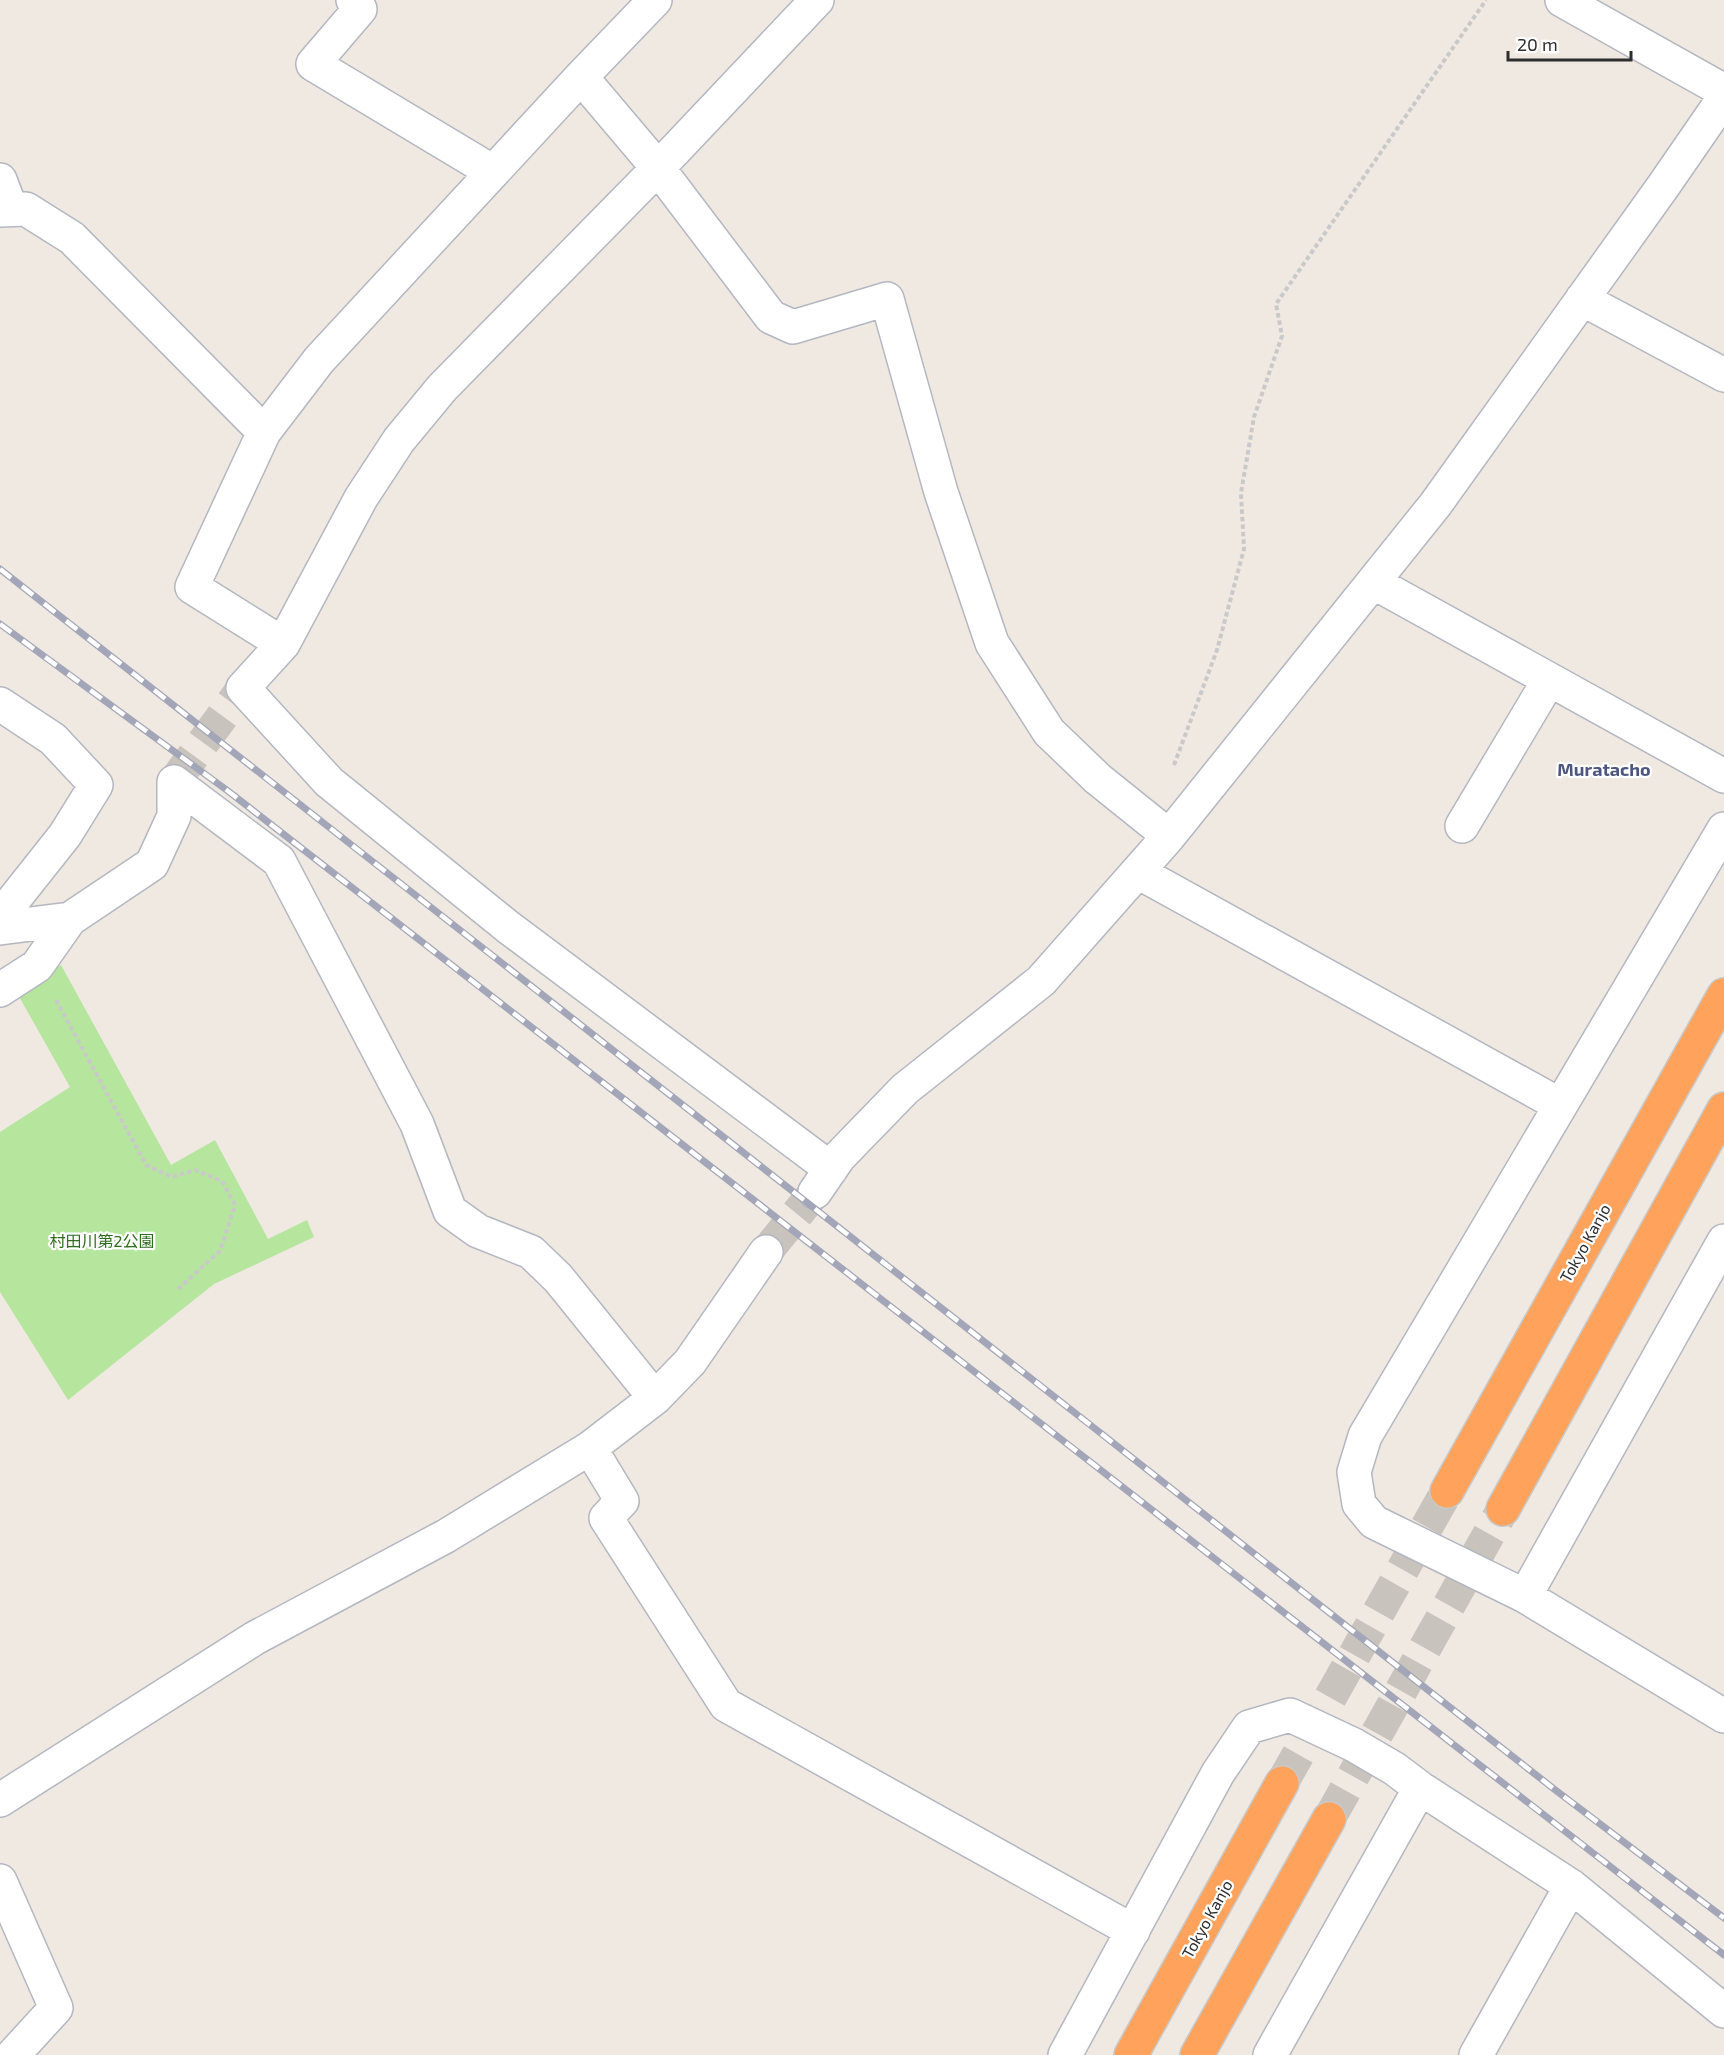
<svg xmlns="http://www.w3.org/2000/svg" width="1724" height="2055" font-family="'Exo 2','Noto Sans JP',sans-serif">
<style>
.green{fill:#b6e59e}
.lines{fill:none;stroke-linecap:round;stroke-linejoin:round}
.minor-tunnel{stroke:#c8c4bd;stroke-width:33;stroke-dasharray:33 16;stroke-linecap:butt}
.highway-tunnel{stroke:#c8c4bd;stroke-width:33;stroke-dasharray:33 16;stroke-linecap:butt}
.minor-casing{stroke:#b4b7c1;stroke-width:36}
.highway-casing{stroke:#c9c9c9;stroke-width:36}
.path{stroke:#c9c9c9;stroke-width:4;stroke-dasharray:4.5 3;stroke-linecap:butt}
.minor{stroke:#fff;stroke-width:33}
.highway{stroke:#ffa35c;stroke-width:33}
.rail-casing{stroke:#a3a6b8;stroke-width:7}
.rail{stroke:#fff;stroke-width:4.5;stroke-dasharray:14;stroke-linecap:butt}
.labels{text-anchor:middle;stroke-width:4.5;stroke-linejoin:round;paint-order:stroke}
.park-label{font-size:16px;fill:#2c6e1b;stroke:#fff}
.street-label{font-size:16px;fill:#2e2e2e;stroke:#fff}
.neighbourhood-label{font-size:18px;font-weight:bold;fill:#4d5680;stroke:#fff}
</style>
<rect width="100%" height="100%" fill="#efe9e1"/>
<!-- green -->
<path class="green" d="M61 965 171 1165 215 1140 268 1239 307 1220 314 1237 214 1284 68 1400 0 1292V1132L70 1087 17 993Z"/>
<g class="lines">
<!-- minor-tunnel -->
<path class="minor-tunnel" d="M174 782 243 688
M766 1252 815 1192"/>
<!-- highway-tunnel -->
<path class="highway-tunnel" d="M1282 1783 1447 1491
M1329 1819 1503 1509"/>
<!-- minor casing -->
<g class="minor-casing">
<path id="minor" d="M353 0 360 9 313 64 493 172
M817 0 658 168 442 388 399 440 361 498 283 644 243 688 329 782 508 927 831 1169
M1562 0 1724 91
M581 77 658 168 771 317 793 327 887 299 941 492 992 643 1049 732 1098 779 1169 836
M0 180 11 209
M0 210 26 209 72 238 264 432
M1582 299 1724 375
M1373 582 1724 776
M283 644 192 587 264 432 319 360 581 77 655 0
M0 704 53 739 96 785 65 835 0 917
M174 782 279 861 417 1124 450 1211 478 1231 531 1252 558 1278 655 1398
M1462 826 1549 680
M1724 829 1365 1436 1354 1472 1359 1504 1374 1522 1525 1596 1724 1716
M1138 872 1560 1105
M0 928 70 919 152 864 174 816V782
M0 990 37 966 70 919
M815 1192 839 1157 905 1089 1041 981 1169 836 1435 505 1664 185 1724 98
M590 1448 622 1501 606 1518 726 1705 1133 1931
M1525 1596 1724 1241
M0 1800 255 1638 446 1536 590 1448 655 1398 690 1362 766 1252
M0 1881 56 2008 13 2055
M1065 2055 1218 1773 1249 1727 1290 1715 1354 1745 1395 1769 1420 1788 1571 1886 1724 2011
M1270 2055 1420 1788
M1476 2055 1571 1886"/>
</g>
<!-- highway casing -->
<g class="highway-casing">
<path id="highway" d="M1447 1491 1724 995
M1503 1509 1724 1109
M1131 2055 1282 1783
M1197 2055 1329 1819"/>
</g>
<!-- path -->
<path class="path" d="M1174 765 1217 650 1244 549 1241 493 1254 417 1282 336 1276 304 1486 0
M56 1000 146 1165 172 1177 195 1170 222 1181 235 1205 220 1251 177 1290"/>
<!-- minor -->
<use href="#minor" class="minor"/>
<!-- highway -->
<use href="#highway" class="highway"/>
<!-- rail casing -->
<g class="rail-casing">
<path id="rail" d="M0 569 1554 1789 1724 1918
M0 624 228 791 1724 1955"/>
</g>
<!-- rail -->
<use href="#rail" class="rail"/>
</g>
<g class="labels">
<!-- park labels -->
<g class="park-label">
<text x="102" y="1247">村田川第2公園</text>
</g>
<!-- street labels -->
<g class="street-label">
<text transform="translate(1585 1243) rotate(-61)" y="6">Tokyo Kanjo</text>
<text transform="translate(1207 1919) rotate(-61)" y="6">Tokyo Kanjo</text>
</g>
<!-- neighbourhood labels -->
<g class="neighbourhood-label">
<text x="1604" y="776">Muratacho</text>
</g>
</g>
<!-- scale -->
<path d="M1508 51v9h123v-9" fill="none" stroke="#2e2e2e" stroke-width="3"/>
<text x="1517" y="51" font-size="18" fill="#2e2e2e" stroke="#ffffff" stroke-width="4.5" paint-order="stroke">20 m</text>
</svg>
